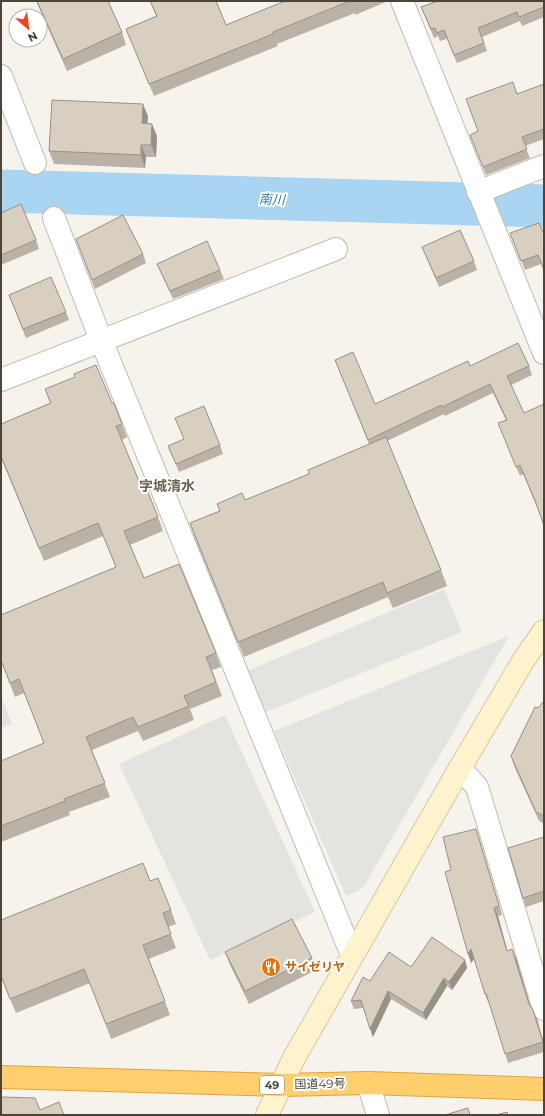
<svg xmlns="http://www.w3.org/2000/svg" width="545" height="1116" font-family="Montserrat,'Noto Sans JP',sans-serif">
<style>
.parking{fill:#e5e3e0}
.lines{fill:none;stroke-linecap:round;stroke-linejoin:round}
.river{stroke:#a9d4f2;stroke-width:43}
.street-casing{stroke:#c2bbae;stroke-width:24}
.secondary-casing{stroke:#d6c79b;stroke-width:24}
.highway-casing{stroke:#e0a43c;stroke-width:24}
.street{stroke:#fff;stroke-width:22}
.secondary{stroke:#fff3cd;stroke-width:22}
.highway{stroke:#ffcf6e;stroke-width:22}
.wall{fill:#bab2a6}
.shaded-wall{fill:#979187}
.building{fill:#d8cfc1;stroke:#979187}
.labels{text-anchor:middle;stroke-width:4;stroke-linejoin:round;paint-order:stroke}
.shield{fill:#fff;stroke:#817c74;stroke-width:1}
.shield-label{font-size:11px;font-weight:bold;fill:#4b4439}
.food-label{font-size:12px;font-weight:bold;fill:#c56008;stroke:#fff;text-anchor:start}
.street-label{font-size:12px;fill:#4b4439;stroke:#fff}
.water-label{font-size:13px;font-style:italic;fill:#2e7ab2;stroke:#fff}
.quarter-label{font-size:14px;font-weight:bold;fill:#6e6250;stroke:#fff}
</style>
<rect width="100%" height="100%" fill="#f6f3ec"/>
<!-- parking -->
<path class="parking" d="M444 589 462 632 264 713 247 671Z
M509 636 363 888 346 896 274 731Z
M1 696 12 724 1 728Z
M225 715 315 912 210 960 119 764Z"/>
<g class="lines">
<!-- river -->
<path class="river" d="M1 191 544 206"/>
<!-- street casing -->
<g class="street-casing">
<path id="street" d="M402 1 544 353
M1 76 35 163
M478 192 544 166
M54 218 101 340 352 955
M1 380 336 249
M460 768 477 787 544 1009
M368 1083 378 1115"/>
</g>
<!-- secondary casing -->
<g class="secondary-casing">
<path id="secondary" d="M267 1115 294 1058 460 768 523 661 544 631"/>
</g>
<!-- highway casing -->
<g class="highway-casing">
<path id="highway" d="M1 1077 281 1085 368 1083 544 1089"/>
</g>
<!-- street -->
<use href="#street" class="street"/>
<!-- secondary -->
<use href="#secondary" class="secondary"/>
<!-- highway -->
<use href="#highway" class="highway"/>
</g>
<!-- wall -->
<path class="wall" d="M36 1H108L122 32 126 45 67 71Z
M150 1H216L226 25 285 1H388L355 15V13L277 44 278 46 154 96 126 29 156 16Z
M544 1V17L522 26 520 21 482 37 487 51 457 63 447 39 440 41 438 36 434 38 421 7 434 2Z
M544 84V139L525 146 530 158 486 175 470 135 478 132 517 94Z
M148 116 147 123 157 136 156 157H146L145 168 54 164 49 151Z
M1 213 36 240 39 249 1 265Z
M543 232H544V271L541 264 525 270 510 233Z
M76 239 143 254 146 263 95 289Z
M422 247 474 261 477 270 439 287Z
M157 264 220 270 224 279 173 299 161 273Z
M9 295 66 312 69 320 26 338Z
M335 360 375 404 470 366H529L532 375 511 385 539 512 523 474 520 476 502 432 498 423 506 420 493 393 445 416 444 414 387 441 441 570 447 586 393 608 388 597 244 657 195 538 190 523 219 511 217 504 245 500 309 474 369 444Z
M45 389 112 403 122 424 127 437 122 440 141 486 158 517 163 531 130 545 144 578 216 653 221 667 212 670 222 696 190 709 194 720 143 741 138 731 92 750 110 797 69 812 70 815 1 842V761L44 743 24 693 15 697 1 661V615L116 567 103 536 44 561 1 458V424L50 403Z
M175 418 220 445 223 454 179 472 168 446 184 439Z
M544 701V824L539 821 514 766 511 756 538 708Z
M544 837V901L526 907 523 898Z
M479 838 502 915 498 916 507 951 516 958 530 1005 533 1010 544 1043V1052L508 1063 489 1002H488L485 994 474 958 471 963 451 870Z
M150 881 171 910 176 924 168 927 176 948 149 959 170 1015 111 1039 90 983 16 1013 1 977V920Z
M225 952 312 958 316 970 249 1004 230 965Z
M465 960 467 968 452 990 447 986 426 1020 391 999 373 1037 363 1008 354 1009 351 1001 370 981 411 967Z"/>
<!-- shaded-wall -->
<path class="shaded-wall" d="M143 104 148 116 147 136 142 123Z
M152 124 157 136 156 157 151 145Z
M141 145 146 157 145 168 141 155Z
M476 829 479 838 502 915 499 906Z
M494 908 498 916 510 960 507 951Z
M471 949 475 958 471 963 468 954Z
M512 949 516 958 532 1013 529 1004Z
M465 960 467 968 452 990 449 982Z
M444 978 447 986 426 1020 423 1013Z
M388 991 391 999 373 1037 370 1029Z
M533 1010 537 1019 544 1044Z"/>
<!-- building -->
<path class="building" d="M37 1H108L122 32 63 59Z
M150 1H216L226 25 285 1H350L273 32V34L149 84 126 29 157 16Z
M434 1H544V7L519 17 517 12 478 28 484 43 454 55 444 30 437 33 435 28 431 29 421 7 435 2Z
M513 82 517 94 544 84V129L522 137 527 149 483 167 470 135 478 131 466 99Z
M52 100 143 104 142 123 152 124 151 145H141V155L49 151Z
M21 204 36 240 1 255V213Z
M123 215 143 254 92 280 76 239Z
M539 223 543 232H544V270L538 255 521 261 510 233Z
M460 230 474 261 436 278 422 247Z
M207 241 220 270 170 291 157 264Z
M51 277 66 312 23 329 9 295Z
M518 343 529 366 507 376 524 413 544 404V526L536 503 520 465 516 467 498 423 507 420 490 384 442 407 441 405 368 440 335 360 353 352 375 404 468 361 470 366Z
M96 365 112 403H114L122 424 116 426 141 486 145 485 158 517 124 531 144 578 179 564 216 653 206 657 216 682 184 696 189 706 138 727 133 717 86 737 105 783 64 799 65 801 1 826V761L44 743 19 679 10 683 1 660V615L116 567 98 523 39 548 1 456V424L51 403 45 389 75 377 74 374Z
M204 406 220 445 176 464 168 446 184 439 175 418Z
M386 437 441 570 387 593 383 582 238 642 190 523 220 511 217 504 242 493 245 500 309 474 308 470Z
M544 701V816L536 812 511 756 535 707 538 708Z
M476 829 499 906 494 908 507 951 512 949 529 1004 533 1010 543 1042 505 1054 486 993 485 994 471 949 468 954 445 872 451 870 443 837Z
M544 837V891L523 898 508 848Z
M143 863 150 881 158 878 171 910 163 913 171 934 143 945 165 1001 106 1024 84 969 10 999 1 975V920Z
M292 919 312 958 245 991 225 952Z
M432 937 465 960 449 982 444 978 423 1013 388 991 370 1029 361 1000 351 1001 363 977 370 981 389 952 411 967Z
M1 1097 35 1098 40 1110 59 1102 64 1115H1Z
M468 1108 470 1115H445Z
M507 1112 508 1115H496Z"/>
<!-- icons -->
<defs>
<g id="restaurant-disc" transform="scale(1)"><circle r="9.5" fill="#e8710a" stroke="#fff"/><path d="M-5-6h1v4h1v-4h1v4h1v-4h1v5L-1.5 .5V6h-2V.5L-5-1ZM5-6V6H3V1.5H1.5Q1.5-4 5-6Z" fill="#fff"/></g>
</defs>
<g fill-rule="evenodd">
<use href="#restaurant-disc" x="271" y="967"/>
</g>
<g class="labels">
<!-- shield labels -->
<rect class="shield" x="260" y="1076" width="24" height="18" rx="3"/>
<g class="shield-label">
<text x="272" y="1089">49</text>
</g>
<!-- food labels -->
<g class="food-label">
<text x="285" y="971">サイゼリヤ</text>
</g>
<!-- street labels -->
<g class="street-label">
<text transform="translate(320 1084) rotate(-1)" y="4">国道49号</text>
</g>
<!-- water labels -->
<g class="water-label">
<text transform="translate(272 199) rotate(2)" y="5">南川</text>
</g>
<!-- quarter labels -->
<g class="quarter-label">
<text x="167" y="491">字城清水</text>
</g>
</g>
<!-- border -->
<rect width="545" height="1116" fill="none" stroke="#4b4439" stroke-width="4"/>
<!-- north arrow -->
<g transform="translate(28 28) rotate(152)"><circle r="19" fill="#ffffff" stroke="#b7b4b0"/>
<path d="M0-3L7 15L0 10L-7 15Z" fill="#fc3f1d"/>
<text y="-6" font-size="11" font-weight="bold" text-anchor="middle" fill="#4b4439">N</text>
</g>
</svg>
